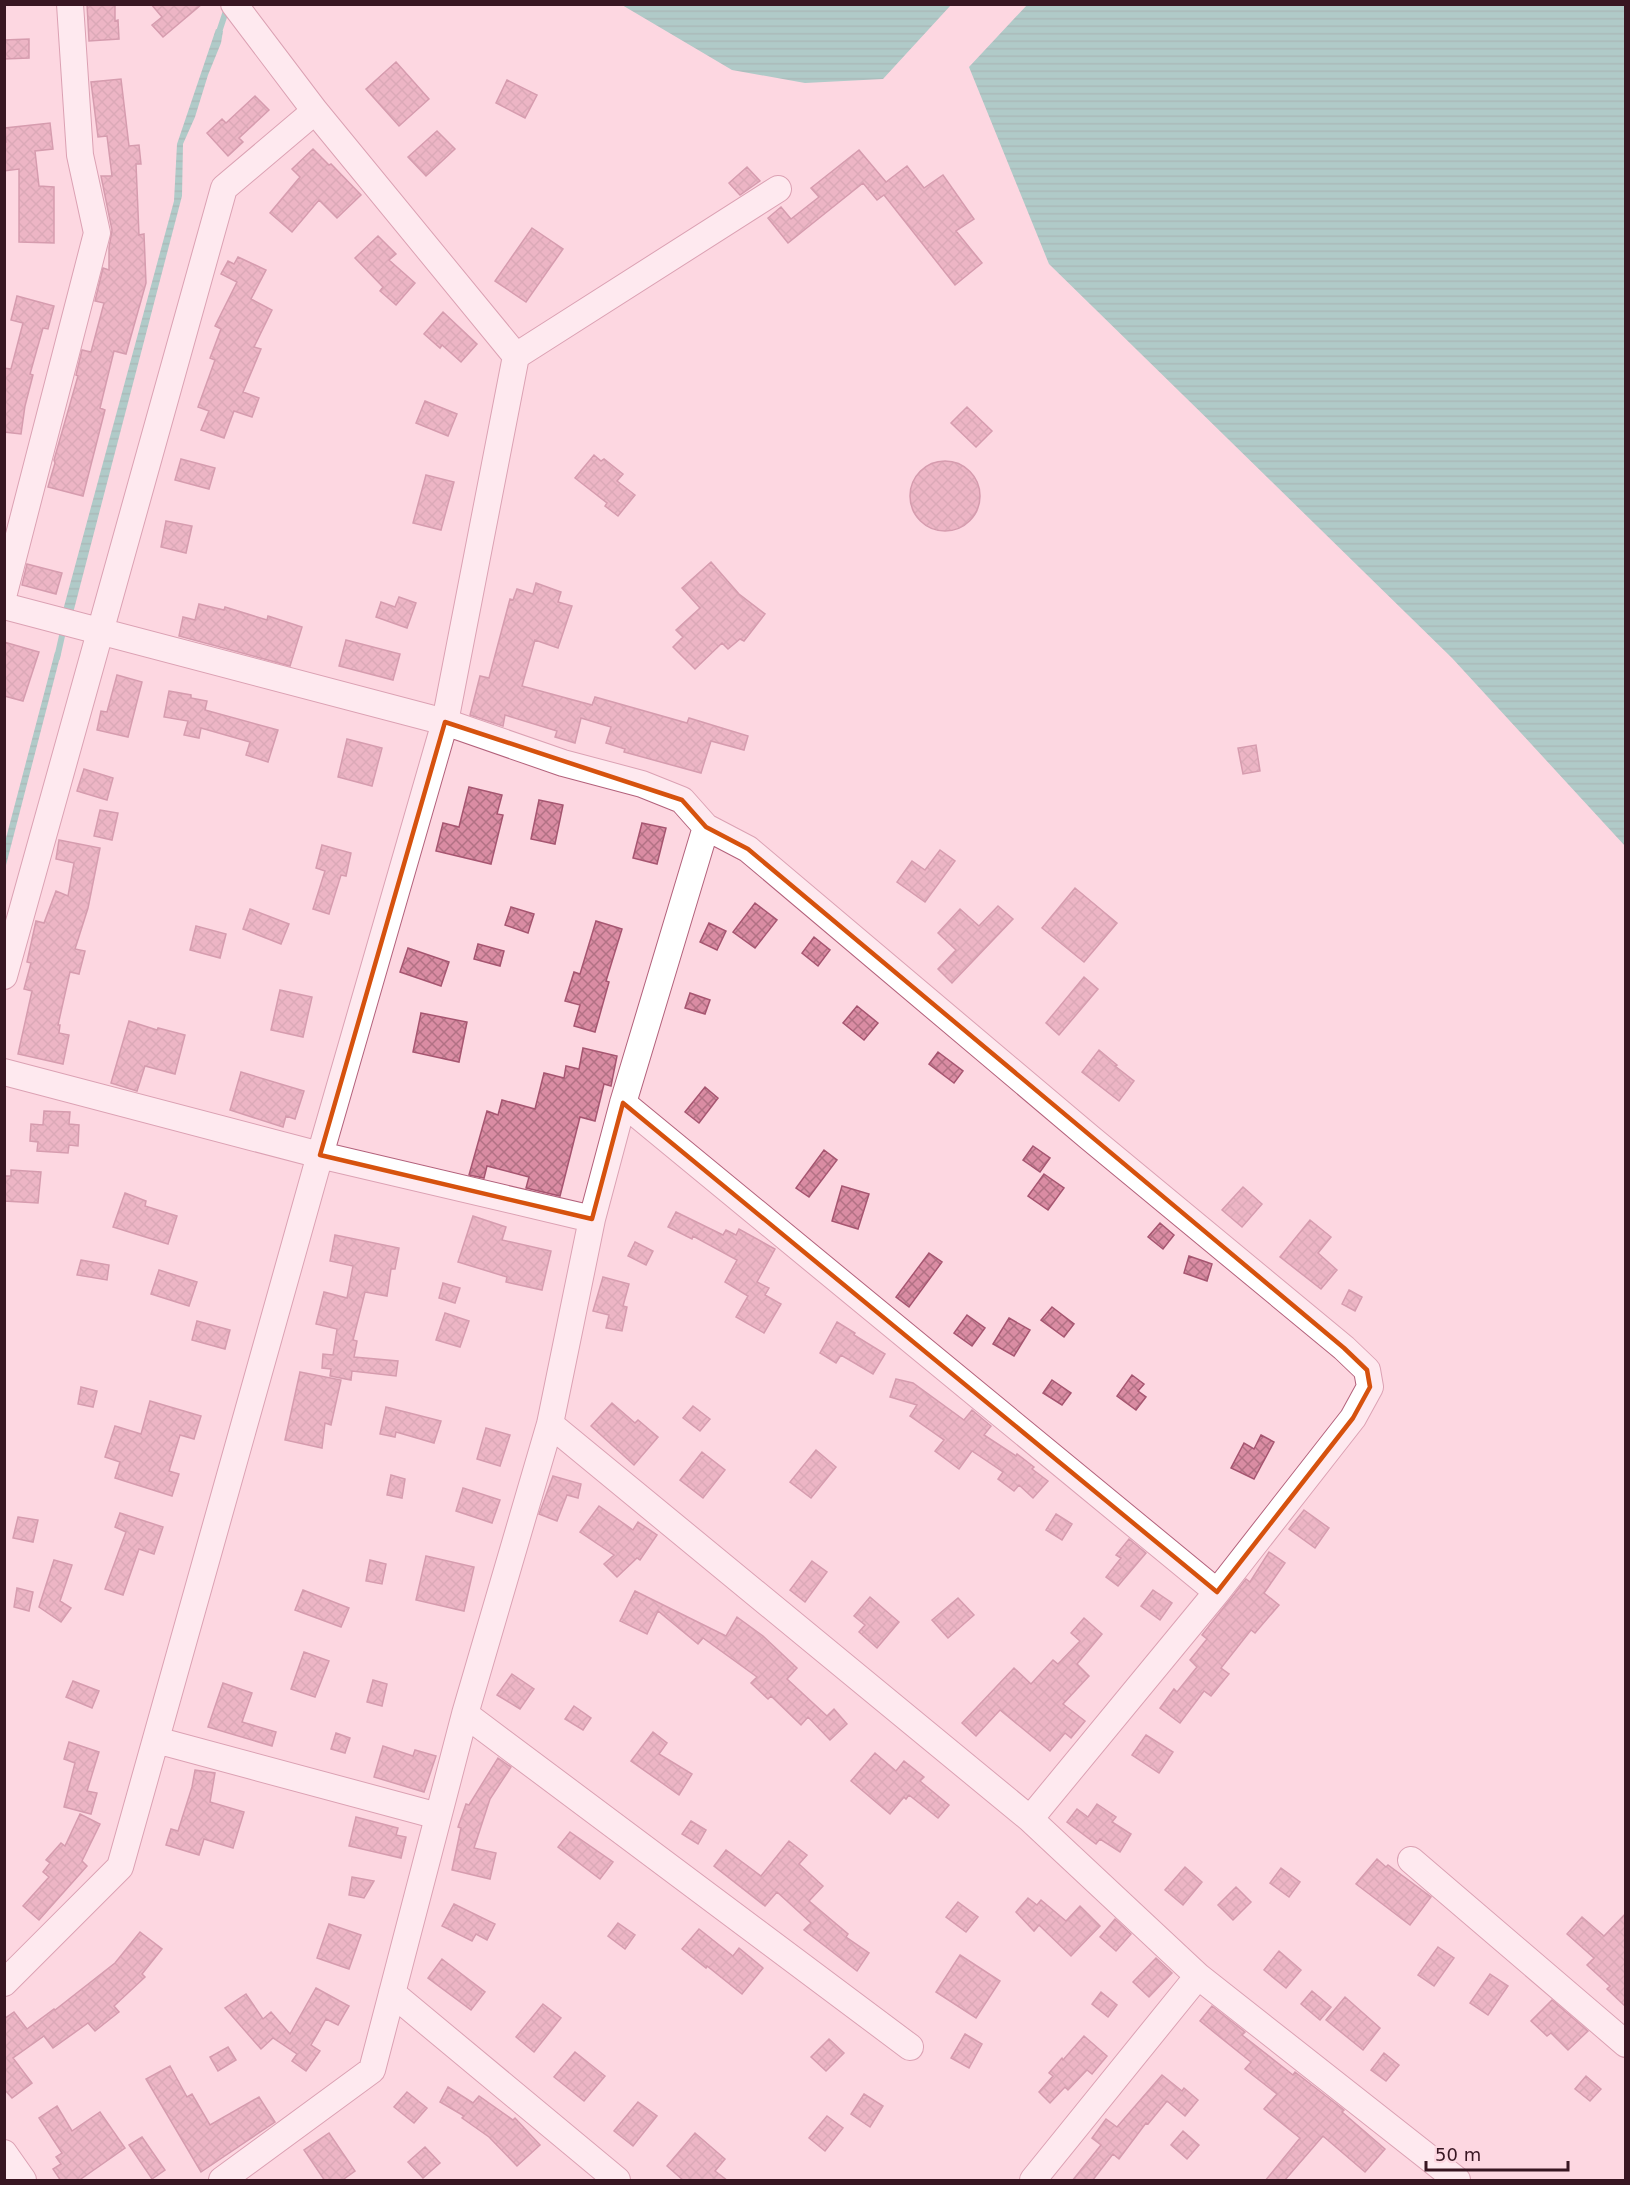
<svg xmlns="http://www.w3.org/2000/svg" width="1630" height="2185" font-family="'DejaVu Sans',sans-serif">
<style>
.water{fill:url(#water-rules)}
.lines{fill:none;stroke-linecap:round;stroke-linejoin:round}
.stream{stroke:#53baa9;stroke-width:6}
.building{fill:url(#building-cross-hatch);stroke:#a65570;stroke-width:1.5}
.minor-casing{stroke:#b3617b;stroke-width:28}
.minor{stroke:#fff;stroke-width:26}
.marked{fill:none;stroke:#d6520e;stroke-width:4.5;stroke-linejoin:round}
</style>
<defs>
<pattern id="water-rules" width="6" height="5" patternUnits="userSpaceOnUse" patternTransform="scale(1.5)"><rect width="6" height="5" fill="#53baa9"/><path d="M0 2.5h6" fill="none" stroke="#469689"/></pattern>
<pattern id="building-cross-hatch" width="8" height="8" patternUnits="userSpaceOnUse" patternTransform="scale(1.5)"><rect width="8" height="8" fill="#da8ca3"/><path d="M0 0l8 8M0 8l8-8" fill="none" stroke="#b27184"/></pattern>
</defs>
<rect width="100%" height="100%" fill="#fdd7e1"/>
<!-- water -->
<path class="water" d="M622 5H951L883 79 805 83 732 70Z
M1027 5H1625V846L1452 658 1049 264 969 67Z
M216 29 223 31 221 43 208 75 195 117 183 144 182 196 72 617 62 614 174 201 177 144Z
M55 652 61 653 5 869V842Z"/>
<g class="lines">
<!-- stream -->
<path class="stream" d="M218 35 227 8
M57 658 64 627"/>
</g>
<!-- building -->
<path class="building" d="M87 4H115V21L118 20 119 39 89 41Z
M151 4H202L163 37 152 25 162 17Z
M29 39V58L4 59V40Z
M396 62 429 99 399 126 366 89Z
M121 79 129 146 139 145 141 164H136L138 211 139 235 144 234 146 283 126 354 114 351 100 408 105 410 83 496 48 487 55 463 54 460 78 376 76 375 82 350 91 352 104 303 95 301 103 268 109 270V248L112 230 101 176H112L107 136 98 137 91 82Z
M507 80 537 95 525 118 496 103Z
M255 96 269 110 239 138 243 142 228 156 207 133 222 119 226 123Z
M50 123 53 149 35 151 39 186 54 187V243L19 242V169L4 171V142H6L5 128Z
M437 131 455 149 426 176 408 157Z
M313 149 329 165 331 164 361 195 337 218 319 200 292 232 270 213 300 177 292 169Z
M859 150 886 182 907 166 924 188 943 175 974 219 956 231 982 263 955 285 884 195 877 200 863 183 788 243 768 218 781 207 791 219 819 197 811 188Z
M747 167 760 181 740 195 729 183Z
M532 228 563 249 526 302 495 281Z
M378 236 396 254 389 260 415 283 396 305 380 291 383 287 355 258Z
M238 257 266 270 251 299 272 310 254 347 261 349 243 392 259 398 252 417 234 411 224 438 201 430 209 411 198 407 215 360 210 358 221 329 215 326 237 282 221 274 228 261 234 264Z
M17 296 54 306 48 329 43 328 30 374 33 375 25 406 21 434 4 432V368L11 369 23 323 11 320Z
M443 312 477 344 461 362 442 345 440 348 424 334Z
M425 401 457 414 448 436 416 423Z
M967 407 992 431 976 447 951 423Z
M594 455 601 461 604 459 623 474 617 481 635 495 618 516 605 506 607 503 575 478Z
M181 459 215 468 209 489 175 480Z
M910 496a35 35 0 1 1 70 0a35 35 0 1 1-70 0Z
M426 475 454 482 441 530 413 523Z
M166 521 192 526 186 553 161 547Z
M711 562 739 594 765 614 744 641 740 639 728 649 722 643 695 669 673 647 683 637 676 630 700 608 682 588Z
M27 564 62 573 56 594 22 585Z
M536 583 561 592 558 602 572 606 558 648 535 640 522 686 592 705 595 697 687 723 689 718 748 736 744 750 711 741 701 773 624 752 625 749 606 743 611 727 581 718 575 743 555 737 557 731 505 715 503 726 470 715 480 676 489 678 510 599 513 600 517 589 533 594Z
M399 597 416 603 407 628 376 617 381 602 395 607Z
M199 604 224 610 225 607 267 620 268 616 302 627 290 666 179 636 183 617 195 620Z
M346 640 400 654 393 680 339 666Z
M4 642 39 652 23 701 4 696Z
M117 675 142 682 128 737 97 730 101 711 107 712Z
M169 691 191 695V698L207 701 205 710 278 730 268 762 246 755 250 742 201 728 199 738 184 735 188 721 164 717Z
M347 739 382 748 372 786 338 777Z
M1256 745 1260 771 1243 774 1238 748Z
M84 769 113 778 107 800 77 791Z
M469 787 502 795 497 814 503 815 491 864 436 851 443 823 459 827Z
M539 800 563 805 555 844 531 839Z
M100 810 118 813 112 840 94 836Z
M642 823 666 828 657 864 633 858Z
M59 840 100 848 88 908 75 949 85 951 79 974 70 972 58 1025H60L59 1033 69 1035 63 1064 18 1054 32 991 24 989 31 963 27 962 36 921 44 923 56 891 68 896 74 863 56 859Z
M322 845 351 853 346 876 341 875 329 914 313 909 325 871 316 868Z
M940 850 955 861 925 902 897 882 912 861 925 870Z
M1075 888 1117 923 1084 962 1042 928Z
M755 903 777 920 755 948 733 932Z
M998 906 1013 919 952 983 938 969 956 950 938 933 960 909 979 926Z
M511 907 534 914 528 933 505 925Z
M250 909 289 924 281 944 243 929Z
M596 921 622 929 606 981 609 982 595 1032 574 1026 580 1005 565 1001 574 972 580 974Z
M709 923 726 931 717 950 700 942Z
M196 926 226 934 220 958 190 950Z
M814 937 830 950 818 966 802 953Z
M478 944 504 951 500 966 474 959Z
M408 948 449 962 441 986 400 972Z
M1084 977 1098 989 1059 1035 1046 1023Z
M280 990 312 997 303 1037 271 1030Z
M690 993 710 1000 705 1014 685 1008Z
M857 1006 878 1023 864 1040 843 1023Z
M421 1013 467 1022 459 1062 413 1052Z
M129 1021 157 1030 158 1028 185 1035 175 1074 145 1066 137 1091 111 1083Z
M583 1048 617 1056 611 1086 604 1084 595 1121 580 1117 560 1196 526 1188 529 1177 487 1166 484 1178 469 1175 487 1111 498 1115 502 1100 535 1109 544 1073 564 1078 566 1066 579 1069Z
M1099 1050 1117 1065 1115 1066 1134 1081 1119 1101 1082 1072Z
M938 1052 963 1071 954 1083 929 1064Z
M241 1072 304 1091 295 1119 286 1116 283 1127 230 1110Z
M705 1087 718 1098 699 1123 685 1112Z
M44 1111 70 1112 69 1124 79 1125 78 1146 69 1145 68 1153 37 1151 38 1142 30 1141 31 1124 43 1125Z
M1033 1146 1050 1158 1040 1172 1023 1160Z
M824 1150 837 1160 809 1197 796 1188Z
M11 1170 41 1172 38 1203 4 1201V1176H11Z
M1044 1174 1064 1188 1048 1210 1028 1196Z
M842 1186 869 1194 858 1229 832 1221Z
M1243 1187 1262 1204 1242 1227 1222 1210Z
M125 1193 146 1201 145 1206 177 1216 168 1244 113 1227Z
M676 1212 723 1235 726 1230 736 1235 739 1229 775 1249 757 1282 769 1288 765 1295 781 1304 764 1333 736 1317 748 1296 725 1282 737 1260 693 1236 692 1239 668 1227Z
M473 1216 506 1227 502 1240 551 1251 542 1290 506 1282 507 1277 458 1262Z
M1310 1220 1331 1237 1318 1253 1337 1270 1321 1289 1280 1257Z
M1160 1223 1174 1235 1163 1249 1148 1237Z
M335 1235 399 1248 395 1269H391L387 1296 365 1292 353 1340 357 1341 354 1357 398 1361 396 1376 352 1371 351 1380 330 1376 331 1369 322 1368 323 1354 333 1355 337 1329 316 1324 324 1292 347 1298 353 1266 330 1261Z
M635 1242 653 1251 646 1265 628 1256Z
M929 1253 942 1262 909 1307 896 1297Z
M1189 1256 1212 1264 1207 1281 1184 1273Z
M81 1260 109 1265 107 1280 77 1275Z
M159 1270 197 1282 189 1306 151 1294Z
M603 1277 629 1284 623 1306 627 1307 622 1331 606 1328 609 1315 593 1311Z
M443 1283 460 1288 455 1303 439 1298Z
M1349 1290 1362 1297 1355 1311 1342 1304Z
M1052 1307 1074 1324 1064 1337 1041 1320Z
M445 1313 469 1321 460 1347 436 1340Z
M967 1315 985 1328 972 1346 954 1333Z
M1009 1318 1030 1330 1014 1356 993 1344Z
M197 1321 230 1330 225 1349 192 1340Z
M837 1322 855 1333 854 1335 885 1354 873 1374 841 1355 836 1363 820 1353Z
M300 1372 341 1380 331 1425 325 1423 322 1448 285 1440Z
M1132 1375 1144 1384 1138 1391 1146 1397 1136 1410 1117 1396Z
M896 1379 913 1383 964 1420 972 1410 991 1426 984 1435 1016 1456 1017 1454 1034 1467 1032 1469 1048 1481 1033 1498 1019 1485 1014 1491 998 1479 1003 1472 972 1451 959 1469 935 1451 944 1440 910 1416 917 1405 890 1397Z
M1052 1380 1071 1393 1062 1405 1043 1393Z
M81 1387 97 1391 93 1407 78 1404Z
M150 1401 201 1416 194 1439 180 1435 169 1471 179 1474 172 1496 115 1478 120 1462 105 1457 115 1426 141 1434Z
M612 1403 635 1423 638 1420 658 1437 634 1465 591 1426Z
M693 1406 710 1419 700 1431 683 1418Z
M386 1407 441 1421 434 1443 396 1432 395 1437 380 1434Z
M486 1428 510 1435 500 1466 477 1459Z
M1261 1435 1274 1442 1254 1479 1231 1468 1244 1443 1254 1449Z
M816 1450 836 1467 811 1498 790 1482Z
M702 1452 725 1470 703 1498 680 1480Z
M391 1475 405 1479 402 1498 387 1495Z
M553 1476 581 1484 578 1498 567 1495 557 1521 539 1514Z
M463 1488 500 1500 492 1523 456 1511Z
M599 1506 633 1530 638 1522 657 1535 640 1560 637 1558 617 1577 604 1564 614 1555 580 1532Z
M1304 1510 1329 1528 1315 1548 1289 1529Z
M120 1513 163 1527 154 1554 139 1549 123 1595 105 1589 126 1532 115 1527Z
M1056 1514 1072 1524 1062 1540 1046 1530Z
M18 1517 38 1520 33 1542 13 1538Z
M1129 1539 1146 1553 1118 1586 1106 1577 1121 1558 1116 1555Z
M1269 1552 1285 1563 1264 1593 1279 1605 1255 1633 1251 1630 1221 1668 1229 1674 1211 1696 1204 1691 1180 1723 1160 1708 1174 1689 1177 1692 1197 1667 1190 1660 1207 1639 1202 1635 1246 1579 1250 1582Z
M426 1556 474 1567 464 1611 416 1600Z
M54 1560 72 1565 60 1601 71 1608 61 1622 39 1607Z
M370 1560 386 1564 382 1584 366 1581Z
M812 1561 827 1572 805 1602 790 1590Z
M17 1588 33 1592 29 1611 14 1607Z
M303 1590 349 1608 341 1627 295 1610Z
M1153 1590 1172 1603 1160 1620 1141 1606Z
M635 1591 726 1636 737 1617 763 1636 797 1668 787 1679 827 1716 834 1709 847 1724 830 1740 808 1717 801 1725 771 1696 768 1699 751 1683 757 1677 703 1638 698 1644 658 1611 647 1634 620 1621Z
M870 1597 899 1622 877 1648 859 1632 865 1625 854 1616Z
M958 1598 974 1615 948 1638 932 1620Z
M1084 1618 1102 1634 1077 1664 1089 1676 1063 1704 1085 1721 1071 1738 1065 1733 1050 1751 1000 1710 976 1736 962 1723 1014 1668 1031 1684 1053 1660 1058 1664 1080 1641 1071 1633Z
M304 1652 329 1661 315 1697 291 1689Z
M512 1674 534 1689 520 1709 497 1695Z
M373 1680 387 1684 382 1706 367 1702Z
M73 1681 99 1691 92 1708 66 1697Z
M223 1683 252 1693 242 1722 276 1732 272 1746 208 1727Z
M574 1706 591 1718 583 1730 565 1719Z
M653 1732 667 1743 659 1754 692 1774 679 1795 631 1761Z
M336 1733 350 1738 345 1753 331 1749Z
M1146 1735 1173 1752 1159 1773 1132 1755Z
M69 1742 99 1752 87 1791 97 1793 91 1814 64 1807 75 1763 64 1759Z
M383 1746 413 1756 415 1750 436 1756 424 1792 374 1777Z
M875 1753 896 1771 904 1761 924 1777 920 1781 949 1805 938 1818 909 1795 906 1799 904 1797 890 1814 851 1781Z
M498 1758 511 1767 490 1799 474 1848 496 1853 490 1879 452 1870 461 1828 458 1827 466 1804 469 1805Z
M195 1770 215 1773 210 1802 244 1812 233 1848 204 1839 199 1855 166 1845 171 1829 178 1831 192 1787Z
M1097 1804 1116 1817 1112 1822 1131 1834 1120 1852 1100 1839 1096 1844 1067 1822 1077 1809 1088 1817Z
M80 1814 100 1824 82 1861 87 1866 39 1920 23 1906 49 1877 43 1872 50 1863 46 1860 61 1843 65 1846Z
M356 1817 398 1828 396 1835 406 1837 401 1858 349 1846Z
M691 1821 706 1830 698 1844 682 1834Z
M570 1832 613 1862 600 1879 558 1847Z
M789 1841 807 1855 799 1864 823 1886 809 1901 848 1934 846 1937 869 1953 857 1971 804 1930 811 1923 777 1892 765 1906 714 1866 726 1850 761 1876Z
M1377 1859 1386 1867 1388 1865 1431 1897 1410 1925 1356 1884Z
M1185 1867 1202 1882 1183 1905 1165 1890Z
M1281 1868 1300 1882 1289 1897 1270 1883Z
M352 1877 374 1881 364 1898 349 1895Z
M1236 1887 1251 1902 1233 1920 1218 1905Z
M1028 1898 1037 1905 1041 1900 1066 1921 1080 1906 1100 1926 1071 1956 1039 1925 1034 1931 1016 1912Z
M958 1902 978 1917 966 1932 946 1917Z
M454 1904 495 1924 487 1940 476 1934 472 1941 442 1926Z
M1626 1913V2007L1607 1989 1610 1986 1587 1965 1594 1958 1567 1934 1582 1917 1604 1936Z
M1115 1919 1131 1934 1116 1951 1100 1937Z
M618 1923 635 1935 625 1949 608 1936Z
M329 1924 361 1935 349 1969 317 1958Z
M699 1929 733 1956 739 1948 763 1968 742 1994 707 1966 706 1968 682 1949Z
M140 1932 162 1949 142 1974 145 1977 114 2006 119 2012 95 2031 88 2023 53 2048 44 2036 13 2058 32 2083 12 2098 4 2089V2019L14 2012 27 2029 54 2009 55 2010 115 1963Z
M1438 1947 1454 1958 1434 1986 1418 1975Z
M1279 1951 1301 1970 1286 1988 1264 1970Z
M960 1955 1000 1981 976 2018 936 1992Z
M1156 1958 1172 1973 1149 1997 1133 1982Z
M442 1959 485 1992 471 2010 428 1978Z
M1490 1974 1508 1986 1488 2015 1470 2003Z
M316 1988 349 2006 338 2025 326 2019 311 2045 320 2051 306 2071 292 2061 297 2054 273 2038 261 2049 225 2008 246 1994 263 2019 271 2012 290 2034Z
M1312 1991 1331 2007 1320 2020 1301 2004Z
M1101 1992 1117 2005 1108 2017 1092 2004Z
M1345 1997 1380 2028 1363 2050 1326 2020Z
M1552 2000 1588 2031 1568 2050 1551 2033 1547 2036 1531 2021Z
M543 2004 561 2018 534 2052 516 2037Z
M1212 2006 1245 2032 1242 2035 1293 2075 1295 2072 1344 2110 1342 2112 1385 2149 1365 2172 1323 2136 1284 2181H1265L1300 2138 1264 2109 1277 2094 1245 2069 1251 2062 1200 2021Z
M965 2034 982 2044 969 2068 951 2058Z
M1084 2036 1107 2056 1092 2074 1087 2070 1068 2090 1065 2087 1050 2103 1039 2092 1053 2076 1049 2073 1062 2058 1063 2060Z
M829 2039 844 2053 826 2071 811 2057Z
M228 2047 236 2060 218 2071 210 2057Z
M575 2052 605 2076 584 2101 554 2077Z
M1384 2053 1399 2065 1386 2081 1371 2070Z
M170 2066 187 2097 192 2094 210 2125 259 2097 275 2122 201 2172 146 2079Z
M1162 2075 1182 2091 1184 2088 1198 2100 1185 2116 1167 2101 1148 2124 1146 2123 1119 2159 1113 2154 1092 2181H1072L1101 2145 1092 2138 1106 2119 1117 2127Z
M1586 2076 1601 2089 1590 2101 1575 2089Z
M448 2087 473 2103 479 2096 513 2120 515 2118 540 2145 517 2166 489 2137 462 2118 464 2116 440 2102Z
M407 2092 427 2108 414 2123 394 2107Z
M864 2094 883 2106 870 2127 851 2114Z
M638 2102 657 2116 633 2146 614 2131Z
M57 2106 72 2131 100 2112 125 2148 78 2181H61L53 2169 61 2164 56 2157 62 2153 39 2118Z
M827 2116 843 2128 825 2151 809 2138Z
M1183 2131 1199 2145 1187 2159 1171 2145Z
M329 2133 355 2171 341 2181H325L304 2150Z
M695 2133 725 2159 715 2171 728 2181H684L667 2166Z
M142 2137 165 2170 152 2179 129 2145Z
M425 2147 440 2163 423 2178 408 2162Z"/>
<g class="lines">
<!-- minor casing -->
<g class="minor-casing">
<path id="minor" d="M234 4 315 111 516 356
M4 593 97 233 80 155 70 4
M4 606 445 722 563 763 642 784 682 800 706 827 748 849 1089 1137 1344 1348 1367 1370 1370 1387 1353 1418 1217 1592 1030 1819
M4 976 224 188 315 111
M4 1072 320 1155 592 1219
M623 1103 1217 1592
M550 1424 1030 1819 1198 1976 1457 2180
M465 1714 910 2047
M156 1740 438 1816
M1411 1860 1626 2044
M4 1983 120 1867 320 1155 445 722 516 356 778 189
M392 1993 617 2180
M4 2153 23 2180
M222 2180 372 2070 465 1714 550 1424 592 1219 623 1103 706 827
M1033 2180 1198 1976"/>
</g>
<!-- minor -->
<use href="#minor" class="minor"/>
</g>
<!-- marked area -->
<path d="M0 0H1630V2185H0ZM445 722 682 800 706 827 748 849 1344 1348 1367 1370 1370 1387 1353 1418 1217 1592 623 1103 592 1219 320 1155Z" fill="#fdd7e1" fill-opacity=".55" fill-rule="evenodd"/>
<path class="marked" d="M445 722 682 800 706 827 748 849 1344 1348 1367 1370 1370 1387 1353 1418 1217 1592 623 1103 592 1219 320 1155Z"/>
<!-- border -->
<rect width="1630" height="2185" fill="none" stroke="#381622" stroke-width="12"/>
<!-- scale -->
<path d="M1426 2161v9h142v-9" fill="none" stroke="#381622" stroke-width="3"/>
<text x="1435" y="2161" font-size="18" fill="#381622" stroke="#fdd7e1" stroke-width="4.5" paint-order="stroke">50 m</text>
</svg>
